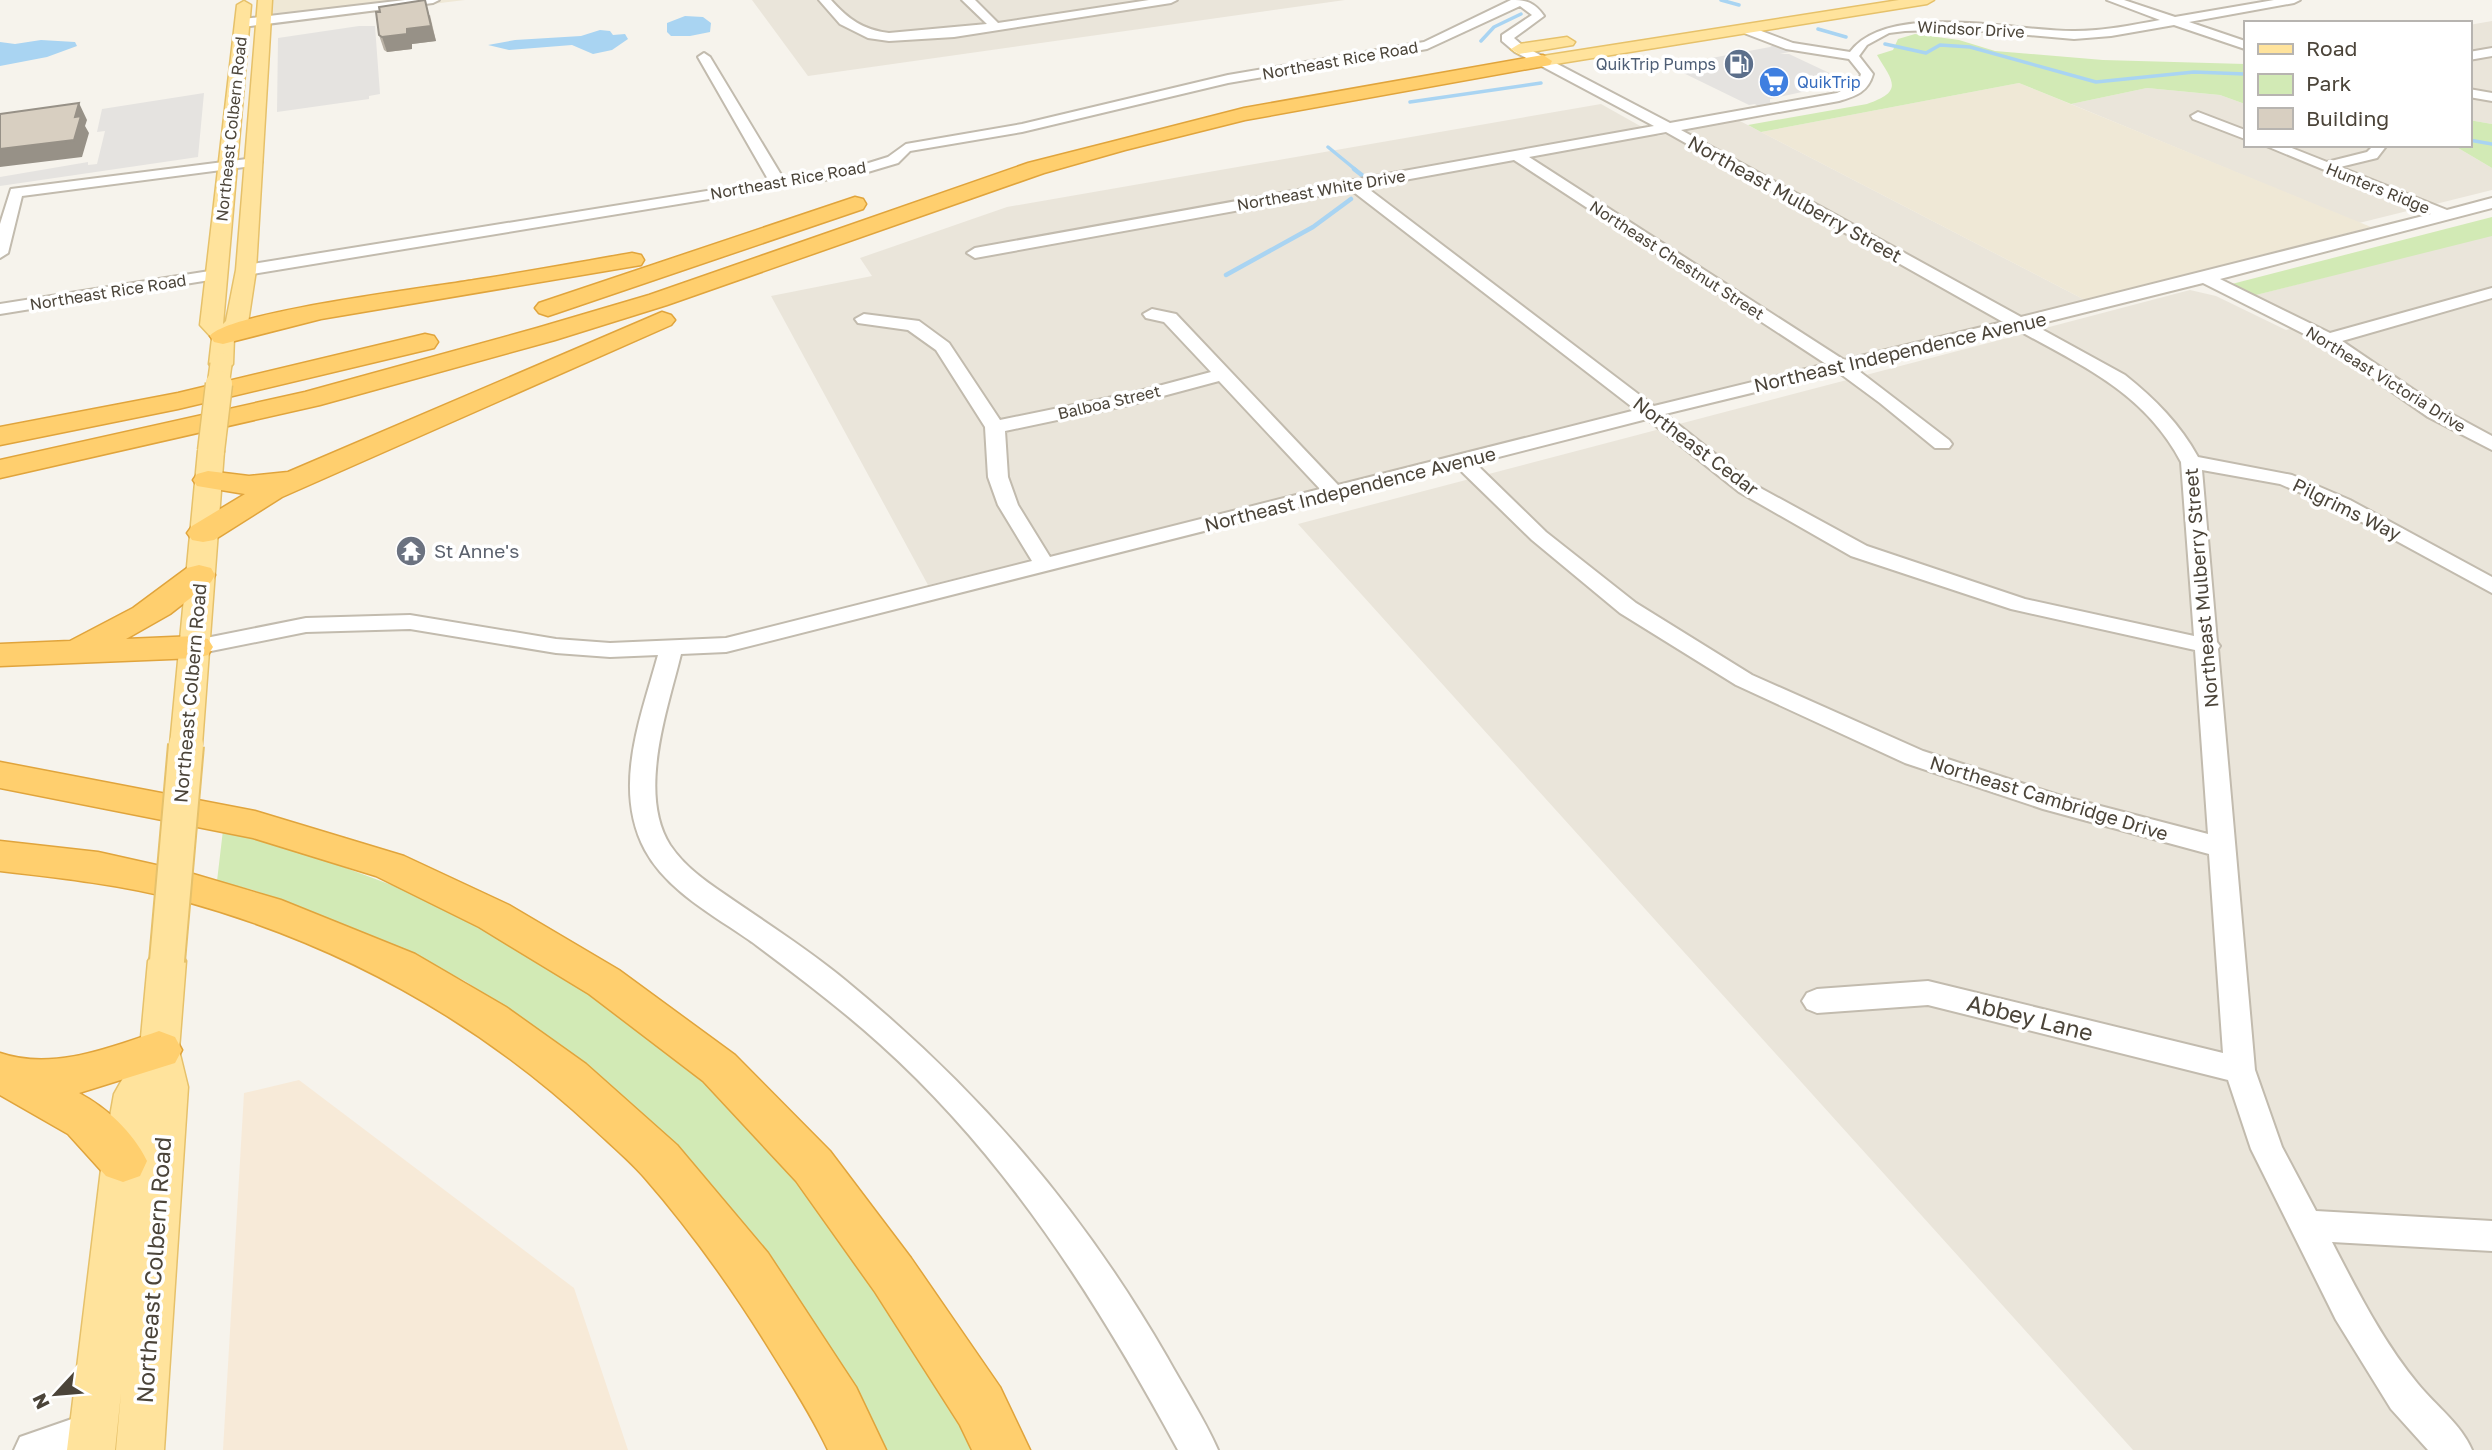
<svg xmlns="http://www.w3.org/2000/svg" width="2492" height="1450" font-family="'Golos Text',sans-serif">
<style>
.residential{fill:#eae5da}
.commercial{fill:#f7ead8}
.education{fill:#efe8d6}
.green{fill:#d2eab5}
.parking{fill:#e5e3e0}
.water{fill:#a9d4f2}
.lines{fill:none;stroke-linecap:round;stroke-linejoin:round}
.stream-far1{stroke:#a9d4f2;stroke-width:3.5}
.stream{stroke:#a9d4f2;stroke-width:4.5}
.minor-casing{stroke:#c2bbae;stroke-width:4}
.major-casing{stroke:#e6c16a;stroke-width:3}
.highway-casing{stroke:#e0a43c;stroke-width:3}
.minor{fill:#fff;fill-rule:evenodd}
.major{fill:#ffe39c;fill-rule:evenodd}
.highway{fill:#ffcf6e;fill-rule:evenodd}
.major-bridge-far2-casing{stroke:#e6c16a;stroke-width:24;stroke-linecap:butt}
.major-bridge-far1-casing{stroke:#e6c16a;stroke-width:29;stroke-linecap:butt}
.major-bridge-casing{stroke:#e6c16a;stroke-width:38;stroke-linecap:butt}
.major-bridge-far2{stroke:#ffe39c;stroke-width:21}
.major-bridge-far1{stroke:#ffe39c;stroke-width:26}
.major-bridge{stroke:#ffe39c;stroke-width:34}
.wall{fill:#bab2a6}
.shaded-wall{fill:#979187}
.building{fill:#d8cfc1;stroke:#979187;stroke-width:2}
.labels{text-anchor:middle;stroke-width:7;stroke-linejoin:round;paint-order:stroke}
.far-street-label{font-size:16px;fill:#4b4439;stroke:#fff}
.far-service-label{font-size:16px;fill:#4e5e75;stroke:#fff;text-anchor:end}
.far-shop-label{font-size:16px;fill:#366cbe;stroke:#fff;text-anchor:start}
.street-label{font-size:19px;fill:#4b4439;stroke:#fff}
.worship-label{font-size:19px;fill:#5b616d;stroke:#fff;text-anchor:start}
.near-street-label{font-size:23px;fill:#4b4439;stroke:#fff}
</style>
<rect width="100%" height="100%" fill="#f6f3ec"/>
<!-- residential -->
<path class="residential" d="M752 0H1345L808 76Z
M2492 21V124L2469 120V25Z
M2147 88 2220 95 2245 104V145H2453L2492 168V190L2359 223 2071 104Z
M1601 104 1658 136 1738 120 2085 300 1409 469 928 585 771 296 872 276 860 258 1007 207Z
M2489 235 2492 236V1450H2133L1298 524 2190 290 2216 296 2286 330 2301 326 2244 298Z"/>
<!-- commercial -->
<path class="commercial" d="M299 1080 574 1288 628 1450H223L244 1093Z"/>
<!-- education -->
<path class="education" d="M269 0H465L266 24Z
M2019 83 2371 227 2085 300 1761 132Z"/>
<!-- green -->
<path class="green" d="M1915 34 1959 40 1995 51 2103 60 2245 64V104L2220 95 2147 88 2071 104 2019 83 1761 132 1748 125 1867 104C1904 91 1893 82 1877 55L1893 50 1898 39Z
M2469 120 2492 124V168L2453 145H2469Z
M2492 217V236L2244 298 2224 286Z
M223 830 327 861 405 890 492 929 576 979 744 1114 836 1221 978 1450H885L710 1190 615 1089 531 1025 465 981 393 946 321 916 253 890 217 881Z"/>
<!-- parking -->
<path class="parking" d="M359 26H375L380 94 369 96V99L277 112 278 38Z
M1778 42 1802 49 1780 54H1789L1840 78 1835 79 1837 81 1866 84 1839 97 1834 88 1825 87 1770 99V102L1778 104 1759 107 1755 104 1749 105 1669 66 1770 47Z
M204 93 198 157 0 186V177L88 162V165L97 164 105 131 97 132 102 109Z"/>
<!-- water -->
<path class="water" d="M685 16 703 17 711 23 710 32 690 36H671L667 32V23Z
M600 30 610 31 613 35 625 34 628 39 612 50 593 54 572 45 509 50 488 45 515 40 581 36Z
M41 40 75 42 77 46 47 57 0 66V42L15 44Z"/>
<g class="lines">
<!-- stream-far1 -->
<path class="stream-far1" d="M1721 0 1739 5
M1818 29 1846 37
M1481 41 1494 27 1521 14
M1885 44 1926 53 1940 45 1970 47 2096 82 2194 72 2245 74
M1410 102 1541 83
M2469 140 2492 144
M1328 147 1356 170"/>
<!-- stream -->
<path class="stream" d="M1354 169 1363 176
M1226 275 1313 227 1351 199"/>
<!-- minor casing -->
<g class="minor-casing">
<path id="minor" d="M405 0H439L433 3 243 27 237 23 243 19Z
M819 0H831C848 19 863 30 889 33L987 24 962 0H975L998 23 1149 0H1177L1171 3 954 37 889 41 868 38 840 24Z
M1511 0C1527 0 1535 3 1544 16L1514 38 1523 46 1670 123 1837 93 1858 83 1861 74 1849 59 1786 49 1744 33V27L1748 26 1793 43 1850 52C1889 0 2016 32 2075 31 2104 31 2132 25 2160 20L2107 0H2124L2175 17 2274 0H2300L2294 3 2189 22 2245 41V49L2174 25 2111 36 2074 39 1963 29 1905 31 1889 33 1867 45 1859 56 1873 74C1868 92 1856 96 1839 101L1681 130 2021 317 2431 214 2264 145H2284L2327 162 2367 152 2374 145H2387L2377 158 2340 167 2447 210 2492 198V208L2220 279 2330 333 2492 288V298L2342 341 2442 409 2492 436V450L2428 417 2322 343 2203 283 2034 325 2125 375C2155 399 2180 424 2198 457L2292 475 2350 500 2492 577V593L2336 508 2280 484 2202 470 2217 642 2220 646 2218 649 2255 1070 2282 1147 2316 1211 2492 1221V1251L2332 1242C2357 1290 2383 1342 2418 1384 2436 1406 2461 1424 2472 1450H2428L2391 1409 2336 1320 2251 1149 2228 1080 1928 1005 1817 1013 1807 1009 1802 1001 1807 993 1817 989 1928 981 2223 1053 2209 854 2043 809 1905 763 1736 685 1620 613 1532 540 1457 467 726 652 681 654C668 708 637 793 670 845 686 869 710 884 733 900 771 926 810 951 845 980 978 1089 1081 1208 1167 1357 1184 1388 1204 1418 1218 1450H1178C1097 1301 1007 1158 880 1044 839 1007 796 975 752 942 715 916 667 891 645 850 612 788 641 717 658 655L610 657 556 653 410 629 306 632 196 654 188 652 184 647 188 642 196 640 306 618 410 615 556 639 610 643 726 638 1032 561 998 505 988 477 985 427 936 350 908 330 858 323 855 319 864 314 919 321 949 343 1000 420 1132 393 1211 372 1164 322 1146 318 1143 314 1152 309 1176 314 1338 485 1636 410 1351 190 975 258 967 253 975 248 1654 126 1515 52 1502 41V35L1532 15 1520 6 1427 49 1228 83 1022 132 910 151 898 163 861 174 246 275 238 270 246 265 769 181 698 57 704 53 710 57 783 178 859 166 888 157 906 144 1022 124 1228 75 1424 42ZM1666 132 2003 322 1844 360 1529 157ZM1514 160 1826 364 1654 406 1366 187ZM2016 329C2082 366 2144 392 2181 462L2194 636 2025 599 1867 546 1753 484 1665 414 1838 372 1880 403 1935 448H1949L1952 444 1949 440 1855 368ZM1219 381 1320 489 1050 557 1018 505 1008 477 1005 431 1133 404ZM1647 419 1739 492 1851 556 2011 609 2195 650 2208 834 2058 795 1923 751 1752 675 1636 603 1546 532 1475 463Z
M2492 48V56L2469 60V52Z
M2469 89 2492 93V101L2469 97Z
M2198 112 2245 130V139L2193 119 2191 116Z
M255 158 262 162 260 165 22 196 8 253 0 258V224L11 189Z
M216 270 224 275 222 278 0 314V304Z
M92 1412 105 1418 111 1431 105 1444 91 1450H14L20 1437Z"/>
</g>
<!-- major casing -->
<g class="major-casing">
<path id="major" d="M258 0H272L256 270 248 323 234 338 233 364 229 369H213L209 364 212 338 200 325 237 5 244 1 251 5 223 324 226 321 236 270Z
M1899 0H1934L1927 4 1543 66 1535 61 1543 56Z
M1567 37 1575 42 1573 45 1519 54 1511 49 1519 44Z
M211 443 220 446 224 451 202 745 197 753 186 756 175 753 170 745 198 451 202 446Z
M167 947 180 951 186 961 179 1050 188 1087 164 1450H116L121 1393 115 1450H67L102 1161 114 1094 140 1048 148 961 154 951Z"/>
</g>
<!-- highway casing -->
<g class="highway-casing">
<path id="highway" d="M1543 55 1552 61 1550 65 1245 120 1125 150 1044 173 667 305 555 340 320 405 0 478V460L305 392 537 328 649 295 1028 163 1111 142 1244 108Z
M855 197 863 199 866 204 863 209 557 313 548 316 539 313 535 308 539 303Z
M632 253 641 255 644 260 641 265 321 319 223 344 214 342 210 336C227 312 434 287 474 280 527 272 579 262 632 253Z
M662 312 671 315 675 320 671 325 282 497 214 540 203 542 192 540 187 533 192 526 245 494 197 486 193 480 197 474 208 471 249 476 288 472Z
M425 334 434 336 438 342 434 348 178 409 0 445V427L178 393Z
M199 565 211 568 215 575 211 582 170 614 126 639 196 636 208 639 213 647 208 655 196 658 0 666V644L70 641 133 608 187 568Z
M0 762 255 811 404 856 509 905 619 970 735 1055 830 1151 911 1258 1000 1387 1030 1450H972L960 1425 875 1292 796 1181 703 1081 589 994 479 927 376 876 253 838 0 788Z
M0 841 98 852 183 871 281 900 415 954 506 1007 586 1064 677 1145 768 1253 856 1387 886 1450H828C812 1416 792 1385 772 1353 734 1291 692 1232 644 1177 629 1160 611 1145 594 1129 476 1019 339 944 184 901 123 885 62 878 0 871Z
M159 1031 175 1037 182 1050 175 1063 79 1093C107 1108 133 1132 147 1161L140 1176 123 1182 106 1176 68 1134 0 1095V1053C52 1071 109 1048 159 1031Z"/>
</g>
<!-- minor -->
<use href="#minor" class="minor"/>
<!-- major -->
<use href="#major" class="major"/>
<!-- highway -->
<use href="#highway" class="highway"/>
<!-- major-bridge-far2 casing -->
<g class="major-bridge-far2-casing">
<path id="major-bridge-far2" d="M218 386 221 364"/>
</g>
<!-- major-bridge-far1 casing -->
<g class="major-bridge-far1-casing">
<path id="major-bridge-far1" d="M211 451 219 384"/>
</g>
<!-- major-bridge casing -->
<g class="major-bridge-casing">
<path id="major-bridge" d="M167 961 186 745"/>
</g>
<!-- major-bridge-far2 -->
<use href="#major-bridge-far2" class="major-bridge-far2"/>
<!-- major-bridge-far1 -->
<use href="#major-bridge-far1" class="major-bridge-far1"/>
<!-- major-bridge -->
<use href="#major-bridge" class="major-bridge"/>
</g>
<!-- wall -->
<path class="wall" d="M430 15 436 41 412 44V49L387 52 384 50 379 35Z"/>
<!-- shaded-wall -->
<path class="shaded-wall" d="M425 0 436 41 412 44V49L387 52 382 37 407 29Z
M79 103 87 120 85 126 89 133 82 157 0 167V149L75 117Z"/>
<!-- building -->
<path class="building" d="M425 0 431 26 407 29V34L382 37 379 35 376 12H380L379 7Z
M79 103 75 117 81 116 74 140 0 149V114Z"/>
<!-- icons -->
<defs>
<g id="fuel-disc" transform="scale(1.575)"><circle r="9.5" fill="#5c6f8a" stroke="#fff"/><path d="M-5.5-6h7V0h2V4h1.3V-2.5L3-4.5l.8-.8L6-3V5H2.5V1h-1V6h-7ZM-4.2-4.7v3.2H.2V-4.7Z" fill="#fff"/></g>
<g id="supermarket-disc" transform="scale(1.575)"><circle r="9.5" fill="#3f7fe0" stroke="#fff"/><path d="M-6-5.5h2.5l.6 2H6L4.5 2H-2.5L-4.4-4H-6ZM-1.5 3.2a1.3 1.3 0 1 0 .1 0ZM3 3.2a1.3 1.3 0 1 0 .1 0Z" fill="#fff"/></g>
<g id="temple-disc" transform="scale(1.575)"><circle r="9.5" fill="#6b7280" stroke="#fff"/><path d="M0-6L5-2H3V0L6.5 2.5H4V6H1.5V3h-3V6H-4V2.5H-6.5L-3 0V-2H-5Z" fill="#fff"/></g>
</defs>
<g fill-rule="evenodd">
<use href="#fuel-disc" x="1739" y="64"/>
<use href="#supermarket-disc" x="1774" y="82"/>
<use href="#temple-disc" x="411" y="551"/>
</g>
<g class="labels">
<!-- far-street labels -->
<g class="far-street-label">
<text transform="translate(1971 29) rotate(3)" y="6">Windsor Drive</text>
<text transform="translate(1340 60) rotate(-10)" y="6">Northeast Rice Road</text>
<text transform="translate(231 129) rotate(-84)" y="6">Northeast Colbern Road</text>
<text transform="translate(788 180) rotate(-10)" y="6">Northeast Rice Road</text>
<text transform="translate(2378 188) rotate(22)" y="6">Hunters Ridge</text>
<text transform="translate(1321 190) rotate(-10)" y="6">Northeast White Drive</text>
<text transform="translate(1677 260) rotate(33)" y="6">Northeast Chestnut Street</text>
<text transform="translate(108 292) rotate(-9)" y="6">Northeast Rice Road</text>
<text transform="translate(2386 379) rotate(32)" y="6">Northeast Victoria Drive</text>
<text transform="translate(1109 402) rotate(-13)" y="6">Balboa Street</text>
</g>
<!-- far-service labels -->
<g class="far-service-label">
<text x="1716" y="70">QuikTrip Pumps</text>
</g>
<!-- far-shop labels -->
<g class="far-shop-label">
<text x="1797" y="88">QuikTrip</text>
</g>
<!-- street labels -->
<g class="street-label">
<text transform="translate(1795 199) rotate(29)" y="7">Northeast Mulberry Street</text>
<text transform="translate(1900 352) rotate(-13)" y="7">Northeast Independence Avenue</text>
<text transform="translate(1696 446) rotate(37)" y="7">Northeast Cedar</text>
<text transform="translate(1350 489) rotate(-14)" y="7">Northeast Independence Avenue</text>
<text transform="translate(2347 509) rotate(26)" y="7">Pilgrims Way</text>
<text transform="translate(2201 588) rotate(-95)" y="7">Northeast Mulberry Street</text>
<text transform="translate(190 693) rotate(-85)" y="7">Northeast Colbern Road</text>
<text transform="translate(2049 798) rotate(17)" y="7">Northeast Cambridge Drive</text>
</g>
<!-- worship labels -->
<g class="worship-label">
<text x="434" y="558">St Anne's</text>
</g>
<!-- near-street labels -->
<g class="near-street-label">
<text transform="translate(2030 1018) rotate(14)" y="8">Abbey Lane</text>
<text transform="translate(154 1270) rotate(-86)" y="8">Northeast Colbern Road</text>
</g>
</g>
<!-- legend -->
<rect x="2244" y="21" width="228" height="126" fill="#ffffff" stroke="#b7b4b0" stroke-width="2"/>
<rect x="2258" y="44" width="35" height="10" fill="#ffe39c" stroke="#b7b4b0" stroke-width="2"/>
<text x="2306" y="56" font-size="21" fill="#4b4439">Road</text>
<rect x="2258" y="74" width="35" height="21" fill="#d2eab5" stroke="#b7b4b0" stroke-width="2"/>
<text x="2306" y="91" font-size="21" fill="#4b4439">Park</text>
<rect x="2258" y="108" width="35" height="21" fill="#d8cfc1" stroke="#b7b4b0" stroke-width="2"/>
<text x="2306" y="126" font-size="21" fill="#4b4439">Building</text>
<!-- north arrow -->
<g transform="translate(56 1394) rotate(244)" stroke="#ffffff" stroke-width="5" paint-order="stroke">
<path d="M0-5L12 26L0 18L-12 26Z" fill="#4b4439"/>
<text y="-10" font-size="19" font-weight="bold" text-anchor="middle" fill="#4b4439">N</text>
</g>
</svg>
